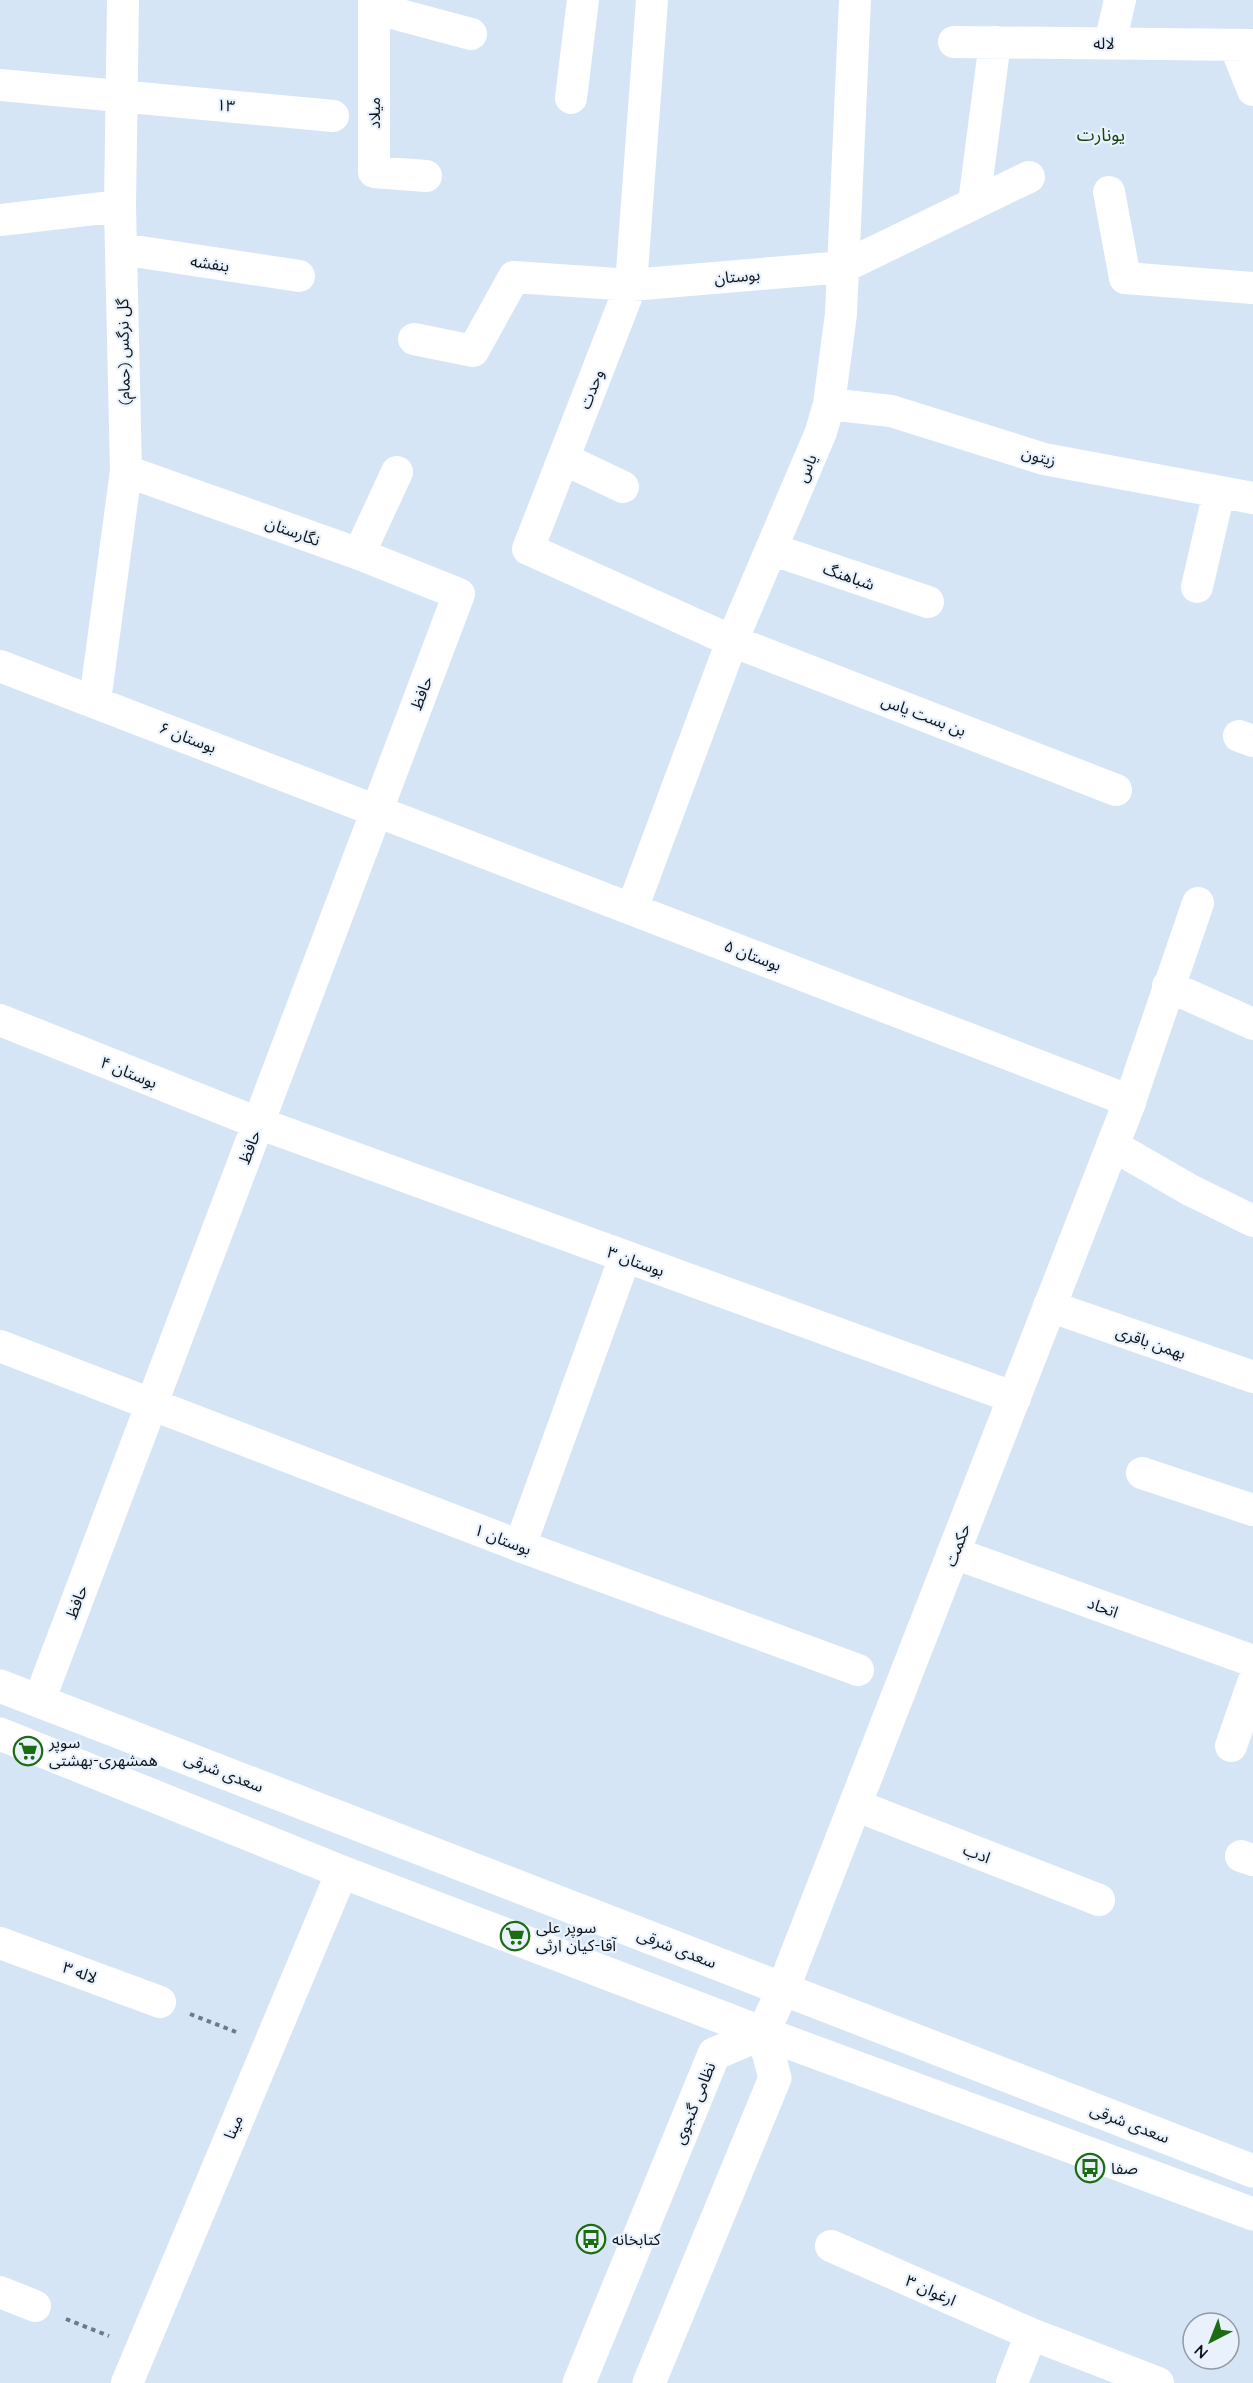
<svg xmlns="http://www.w3.org/2000/svg" width="1253" height="2383" font-family="Quicksand,'Noto Sans Arabic',sans-serif">
<style>
.lines{fill:none;stroke-linecap:round;stroke-linejoin:round}
.path{stroke:#6f7985;stroke-width:4;stroke-dasharray:4.5 4.5;stroke-linecap:butt}
.minor{stroke:#fff;stroke-width:32}
.tertiary{stroke:#fff;stroke-width:33}
.secondary{stroke:#fff;stroke-width:33}
.labels{text-anchor:middle;stroke-width:4.5;stroke-linejoin:round;paint-order:stroke}
.street-label{font-size:16px;fill:#0f141a;stroke:#e9f2fc}
.poi-label{font-size:16px;fill:#0f141a;stroke:#e9f2fc;text-anchor:start}
.neighbourhood-label{font-size:18px;fill:#13450d;stroke:#e9f2fc}
</style>
<rect width="100%" height="100%" fill="#d6e5f6"/>
<g class="lines">
<!-- path -->
<path class="path" d="M190 2014 236 2032
M66 2319 109 2336"/>
<!-- minor -->
<path class="minor" d="M374 0V172L426 176
M652 0 631 285 528 549 732 641 1116 790
M374 8 471 34
M954 42 1253 45
M1110 43 1120 0
M1235 45 1253 90
M0 85 333 116
M571 98 583 0
M1109 192 1125 278 1253 288
M974 203 995 42
M0 220 120 206
M121 249 299 276
M414 339 473 351 514 277 631 285 843 267 1029 177
M829 404 891 411 1044 459 1253 498
M564 459 623 487
M771 549 928 602
M359 554 397 472
M1197 587 1219 492
M0 666 1130 1101 1198 903
M95 701 126 471 120 206 123 0
M1239 736 1253 741
M632 909 732 641 821 432 829 404 841 314 855 0
M1168 986 1253 1024
M0 1020 258 1123 1015 1398
M1112 1145 1190 1190 1253 1221
M1049 1306 1253 1377
M0 1346 520 1546 858 1670
M1142 1473 1253 1510
M520 1546 625 1257
M954 1553 1253 1661
M39 1701 459 594 359 554 126 471
M1231 1746 1253 1683
M855 1805 1099 1900
M1241 1856 1253 1860
M0 1943 160 2002
M831 2246 1031 2334 1158 2383
M0 2292 35 2306
M127 2383 342 1872
M1012 2383 1031 2334"/>
<!-- tertiary -->
<path class="tertiary" d="M763 2033 783 1989 1130 1101
M579 2383 714 2054 763 2033
M649 2383 775 2078 763 2033"/>
<!-- secondary -->
<path class="secondary" d="M0 1686 1253 2171
M0 1734 342 1872 763 2033 1253 2214"/>
</g>
<!-- icons -->
<defs>
<g id="supermarket-ring" transform="scale(1.5)"><circle r="9.5" fill="#e9f2fc" stroke="#1c6c11" stroke-width="1.5"/><path d="M-6-5.5h2.5l.6 2H6L4.5 2H-2.5L-4.4-4H-6ZM-1.5 3.2a1.3 1.3 0 1 0 .1 0ZM3 3.2a1.3 1.3 0 1 0 .1 0Z" fill="#1c6c11"/></g>
<g id="bus-ring" transform="scale(1.5)"><circle r="9.5" fill="#e9f2fc" stroke="#1c6c11" stroke-width="1.5"/><path d="M-5-6H5V4H4V6H2V4H-2V6H-4V4H-5ZM-3.5-4V0h7V-4ZM-3.5 1.2v1.5H-2V1.2ZM2 1.2v1.5H3.5V1.2Z" fill="#1c6c11"/></g>
</defs>
<g fill-rule="evenodd">
<use href="#supermarket-ring" x="28" y="1751"/>
<use href="#supermarket-ring" x="515" y="1936"/>
<use href="#bus-ring" x="1090" y="2168"/>
<use href="#bus-ring" x="591" y="2239"/>
</g>
<g class="labels">
<!-- street labels -->
<g class="street-label">
<text transform="translate(1104 43) rotate(1)" y="6">لاله</text>
<text transform="translate(226 105) rotate(6)" y="6">۱۳</text>
<text transform="translate(374 113) rotate(-90)" y="6">میلاد</text>
<text transform="translate(210 263) rotate(8)" y="6">بنفشه</text>
<text transform="translate(737 276) rotate(-5)" y="6">بوستان</text>
<text transform="translate(123 352) rotate(-91)" y="6">گل نرگس (حمام)</text>
<text transform="translate(591 389) rotate(-69)" y="6">وحدت</text>
<text transform="translate(1039 456) rotate(15)" y="6">زیتون</text>
<text transform="translate(806 468) rotate(-67)" y="6">یاس</text>
<text transform="translate(293 531) rotate(20)" y="6">نگارستان</text>
<text transform="translate(849 576) rotate(19)" y="6">شباهنگ</text>
<text transform="translate(421 693) rotate(-69)" y="6">حافظ</text>
<text transform="translate(924 715) rotate(21)" y="6">بن بست یاس</text>
<text transform="translate(188 737) rotate(21)" y="6">بوستان ۶</text>
<text transform="translate(753 955) rotate(21)" y="6">بوستان ۵</text>
<text transform="translate(129 1072) rotate(22)" y="6">بوستان ۴</text>
<text transform="translate(249 1147) rotate(-69)" y="6">حافظ</text>
<text transform="translate(636 1261) rotate(20)" y="6">بوستان ۳</text>
<text transform="translate(1151 1342) rotate(19)" y="6">بهمن باقری</text>
<text transform="translate(503 1539) rotate(21)" y="6">بوستان ۱</text>
<text transform="translate(957 1545) rotate(-69)" y="6">حکمت</text>
<text transform="translate(76 1602) rotate(-69)" y="6">حافظ</text>
<text transform="translate(1103 1607) rotate(20)" y="6">اتحاد</text>
<text transform="translate(224 1772) rotate(21)" y="6">سعدی شرقی</text>
<text transform="translate(977 1853) rotate(21)" y="6">ادب</text>
<text transform="translate(677 1948) rotate(21)" y="6">سعدی شرقی</text>
<text transform="translate(80 1972) rotate(20)" y="6">لاله ۳</text>
<text transform="translate(694 2103) rotate(-68)" y="6">نظامی گنجوی</text>
<text transform="translate(1130 2123) rotate(21)" y="6">سعدی شرقی</text>
<text transform="translate(233 2127) rotate(-67)" y="6">مینا</text>
<text transform="translate(931 2290) rotate(24)" y="6">ارغوان ۳</text>
</g>
<!-- poi labels -->
<g class="poi-label">
<text x="49" y="1748">سوپر<tspan x="49" dy="18">همشهری-بهشتی</tspan></text>
<text x="536" y="1933">سوپر علی<tspan x="536" dy="18">آقا-کیان ارثی</tspan></text>
<text x="1111" y="2174">صفا</text>
<text x="612" y="2245">کتابخانه</text>
</g>
<!-- neighbourhood labels -->
<g class="neighbourhood-label">
<text x="1101" y="141">یونارت</text>
</g>
</g>
<!-- north arrow -->
<g transform="translate(1211 2341) rotate(222)"><circle r="28" fill="#e9f2fc" stroke="#9299a2" stroke-width="1.5"/>
<path d="M0-4.5L10 22L0 15L-10 22Z" fill="#1c6c11"/>
<text y="-9" font-size="16" font-weight="bold" text-anchor="middle" fill="#0f141a">N</text>
</g>
</svg>
